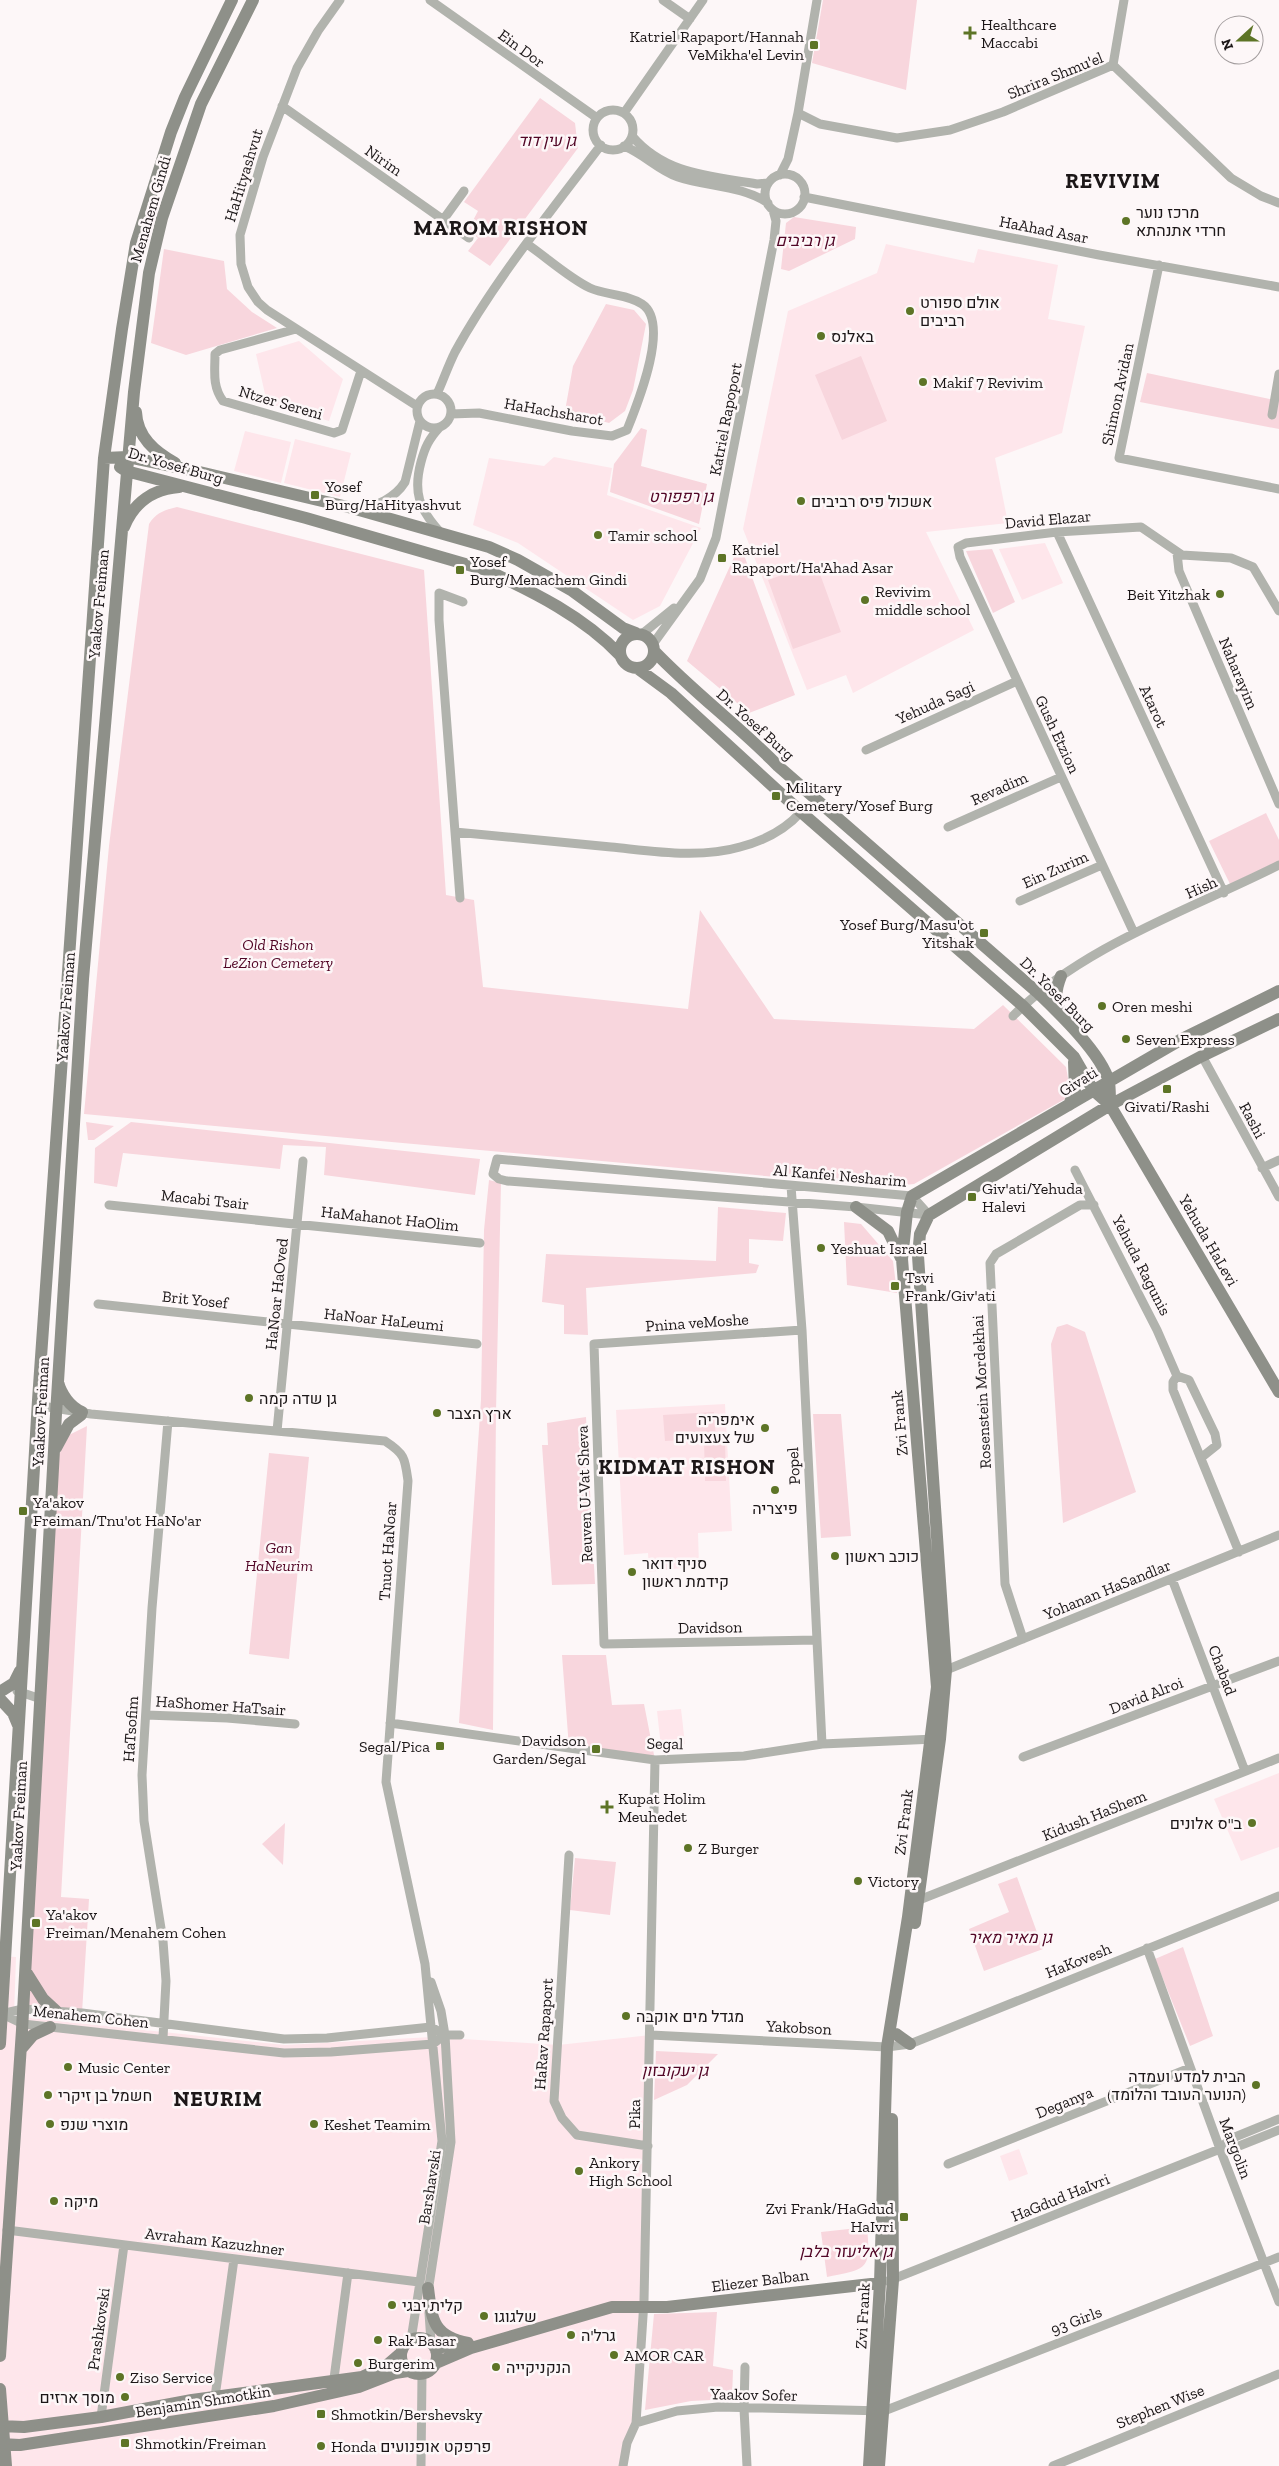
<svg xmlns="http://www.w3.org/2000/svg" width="1279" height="2466" font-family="'Zilla Slab',Heebo,serif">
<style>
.built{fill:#fee6eb}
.green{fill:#f8d6dd}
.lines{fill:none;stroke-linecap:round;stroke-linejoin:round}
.street{stroke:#b1b3ad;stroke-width:9}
.secondary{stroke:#8e9089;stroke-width:12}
.poi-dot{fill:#5d7426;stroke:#fdf7f8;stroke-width:2}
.labels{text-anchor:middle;stroke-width:5;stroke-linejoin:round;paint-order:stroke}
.poi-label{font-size:16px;fill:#1c1718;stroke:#fdf7f8;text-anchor:start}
.street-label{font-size:16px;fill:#1c1718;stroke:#fdf7f8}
.park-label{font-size:16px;font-style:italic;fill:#510525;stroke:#fdf7f8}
.district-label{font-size:21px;font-weight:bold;letter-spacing:1px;fill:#1c1718;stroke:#fdf7f8}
</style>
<rect width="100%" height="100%" fill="#fdf7f8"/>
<!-- built -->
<path class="built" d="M886 244 974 263 978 249 1058 265 1048 319 1085 326 1062 433 995 458 1008 523 926 532 974 630 853 693 846 675 807 690 743 529 788 311 877 273Z
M299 341 343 379 329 421 267 403 256 354Z
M245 431 291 442 281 483 234 471Z
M295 439 351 453 340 497 284 483Z
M554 457 612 468 607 495 701 528 660 606 633 620 518 543 473 525 489 458 544 466Z
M1045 543 1063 583 1022 600 999 549Z
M725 1404 732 1531 698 1533 699 1566 649 1572 648 1553 624 1555 616 1410Z
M681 1709 685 1744 661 1747 657 1711Z
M1279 1773V1847L1241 1861 1214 1799Z
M0 1956 16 1957 14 2016 285 2045 432 2037 558 2045 651 2035 636 2423 623 2466H0Z
M1019 2149 1028 2174 1009 2181 1000 2156Z"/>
<!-- green -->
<path class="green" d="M823 0H917L906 90 812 63Z
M540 98 575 123 578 148 490 266 468 251 478 238 468 230 478 211 464 202Z
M794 217 856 227 855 239 789 271 781 269 786 223Z
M164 249 224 261 227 289 252 312 277 328 186 355 151 343Z
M606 304 634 310 646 324 633 390 625 411 609 423 565 411 573 366Z
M861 356 887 421 842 440 815 375Z
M1147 373 1279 401V429L1140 402Z
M641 428 647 430 641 466 707 484 699 524 610 492 614 464Z
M177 507 424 570 446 895 474 900 483 987 688 1009 700 910 774 1019 974 1029 1003 1005 1066 1067 1069 1084 1065 1099 914 1184 887 1187 84 1114 109 846 149 524C156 513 164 510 177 507Z
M740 544 795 695 749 713 687 661Z
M992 549 1015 602 993 613 966 551Z
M816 563 841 632 793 649 768 580Z
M1266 813 1279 840V861L1230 884 1209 841Z
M86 1122 114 1126 94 1140H88Z
M131 1122 480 1159 475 1195 324 1175 326 1147 283 1145 280 1169 123 1153 117 1187 94 1183 95 1148Z
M489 1180 501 1183 496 1412 493 1730 459 1723 481 1400 484 1230Z
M718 1207 786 1213 783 1241 749 1239V1263L759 1265 756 1273 586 1288 588 1335 564 1334V1305L542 1302 546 1254 716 1261Z
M844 1222 861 1224 893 1261 897 1293 847 1285Z
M1067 1324 1085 1332 1136 1492 1063 1523 1051 1344 1057 1327Z
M714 1412 716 1438 725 1440 726 1481H705L704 1439 665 1441 663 1415Z
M813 1414H841L851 1536 821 1538Z
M586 1417 595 1584 552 1585 542 1445H548L547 1423Z
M87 1426 61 1897 89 1899 82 2013 23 2009 54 1464 69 1435Z
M269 1453 309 1457 289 1659 249 1654Z
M562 1655H606L612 1705 644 1704 655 1760 569 1748Z
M285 1823 283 1865 262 1844Z
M575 1858 616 1862 610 1915 570 1910Z
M1017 1877 1043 1949 984 1971 969 1929 1009 1912 998 1884Z
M1183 1947 1213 2036 1190 2046 1155 1959Z
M656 2051 718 2054 687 2085 654 2100Z
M867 2227C871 2270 868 2269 827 2277L821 2232Z
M717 2312 713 2366 733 2370 732 2399 691 2401 645 2410 654 2314Z"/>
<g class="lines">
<!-- street -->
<path class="street" d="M340 0 318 31 297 68 263 157 240 235 241 264 248 287 258 302 267 310 417 406
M430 0 597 118
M663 0 690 19
M1113 65 1231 178 1261 196 1279 203
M1113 65 1124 0
M282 106 469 238
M593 130a20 20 0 1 1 40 0a20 20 0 1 1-40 0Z
M624 113 703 0
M798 113 820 124 897 138 950 130 1003 112 1113 65
M632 136C665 175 711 176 757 184L768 183
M624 146C644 154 658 170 678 177 708 187 741 185 768 203
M765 194a20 20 0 1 1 40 0a20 20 0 1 1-40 0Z
M780 175 788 159 798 113 817 0
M804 197 1099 255 1279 287
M443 220 464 191
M1159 265 1119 458 1279 489
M296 329 220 350 215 354C215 371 212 386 223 401L334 433 342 430 361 371
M417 411a17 17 0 1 1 34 0a17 17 0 1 1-34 0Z
M437 394C443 381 448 366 455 352 494 281 552 210 601 145
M451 414 479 413 572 431 612 436 627 430C637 405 671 323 642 304 627 294 605 295 590 288 569 278 546 257 527 244
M1272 415 1279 374
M439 428C429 439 425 447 421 462 413 492 419 509 440 532
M357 508C376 507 395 498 405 482L420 421
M1057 532 1224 893
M1177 553 1179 571 1279 804
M463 602 439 593V620L455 832C507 837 559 842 611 847 652 851 699 859 740 847 763 841 785 830 801 812
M642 634 674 608
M653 644 700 579 716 538 774 240 776 221 773 210
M866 750 1017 681
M948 827 1061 777
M455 832 460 898
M1020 901 1102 865
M1134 933 960 557 958 547 966 543 1057 532 1141 527 1182 555 1231 558 1253 567 1279 611
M1013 1016C1082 946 1192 909 1279 865
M1202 1056 1279 1197
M497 1159 912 1196 929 1215 856 1207 507 1181 499 1179 493 1174Z
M1262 1168 1279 1160
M1075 1170 1157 1330 1177 1376
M791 1186 802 1330 822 1744
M109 1205 480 1243
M98 1304 477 1344
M802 1330 594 1344 604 1644 817 1640
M1177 1376 1173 1382V1390L1239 1552
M1177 1376 1189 1380 1215 1434 1217 1445 1202 1457
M38 1408 48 1407 91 1414 385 1441C405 1454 405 1458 408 1481L386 1782 425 1964 442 2141 411 2340
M277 1431 303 1161
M1172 1579 1245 1771
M1023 1639 1005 1584 990 1263 996 1254 1080 1205H1094
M946 1670 1279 1535
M17 1691 41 1699
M146 1715 227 1718 295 1724
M390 1723 655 1760 744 1756 822 1744 935 1739
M1023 1757 1279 1661
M569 1855 554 2101 562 2118 577 2135 648 2146
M919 1900 1279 1758
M1147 1948 1220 2149 1279 2302
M1 2014 23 2009 82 2013 284 2039 327 2038 431 2027 445 2035H460
M2 2014 23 2024 284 2053 331 2052 433 2044 438 2040
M651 2035 887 2047 910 2044 1279 1896
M163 2038 166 1981 163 1941 144 1821 142 1775 152 1608 168 1421
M1220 2149 1230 2139 1279 2119
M948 2164 1190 2068
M7 2230 419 2282
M888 2281 1220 2149 1234 2148 1279 2130
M428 2292 451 2142 445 2035 441 2011 431 1982
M429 2313 431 2342
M745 2367 744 2409 747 2466
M333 2386 348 2273
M215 2397 234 2259
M101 2417 124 2245
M636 2423 677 2411 718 2407 884 2411 1279 2257
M421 2466 422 2374
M623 2466 627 2443 636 2423 644 2301 655 1760
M1053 2466 1279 2374"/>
<!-- secondary -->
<path class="secondary" d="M136 412C137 437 155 452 175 463
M104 458 128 457 191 470 352 508 489 547 518 560 571 590 623 628 636 633
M120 467 126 471 306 518 486 570C534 592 584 617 620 655
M124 527C134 502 154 489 179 487
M620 651a17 17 0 1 1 34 0a17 17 0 1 1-34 0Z
M654 651C693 692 739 726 778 766L1037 992C1058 1012 1102 1054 1109 1082 1110 1089 1110 1097 1110 1105
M637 668 671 693 801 812 1023 1006 1074 1057 1093 1090 1110 1105 1279 1392
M1061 976C1055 991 1055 1000 1061 1014
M1069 1105 1075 1090 1074 1062
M856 1207 888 1231 901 1258
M58 1382C61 1394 70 1407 82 1412
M56 1448 69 1424 81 1415
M3 1690 14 1683 20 1671
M1 1700 13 1713 18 1725
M915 1923 940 1739 946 1670 918 1256 920 1234 929 1215 1110 1105 1202 1056 1279 1019
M26 1972 43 1999 56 2011
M896 2034 910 2044
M0 2044 38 1400 104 458 122 329 136 243 171 132 185 97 232 0
M21 2049 33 2035 50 2027
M428 2288C432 2319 432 2336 468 2343
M401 2356a18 18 0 1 1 36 0a18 18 0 1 1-36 0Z
M435 2348 463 2344
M0 2356 22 2030 56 1414 83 979 134 392 149 273 162 218 201 104 253 0
M436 2363 471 2348 612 2307H667L880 2283
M0 2389 6 2466
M0 2426 24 2427 101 2417 192 2400 362 2377 386 2366 401 2353
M0 2444 20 2445 274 2406 359 2387 395 2373 408 2371
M869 2466 880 2283 887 2047 908 1917 937 1687 902 1259 907 1212 912 1196 1182 1039 1279 991
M879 2466 893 2280 892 2119"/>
</g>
<!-- markers -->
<g class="poi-dot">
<path d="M967.5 25.5h5v5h5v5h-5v5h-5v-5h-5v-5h5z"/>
<rect x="809" y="40" width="10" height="10" rx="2.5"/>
<circle cx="1126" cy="221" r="5"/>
<circle cx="910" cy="311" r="5"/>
<circle cx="821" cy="336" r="5"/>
<circle cx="923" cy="382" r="5"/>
<rect x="310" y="490" width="10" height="10" rx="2.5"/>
<circle cx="801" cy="501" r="5"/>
<circle cx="598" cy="535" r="5"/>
<rect x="717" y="553" width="10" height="10" rx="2.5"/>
<rect x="455" y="565" width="10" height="10" rx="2.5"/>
<circle cx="1220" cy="594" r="5"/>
<circle cx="865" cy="600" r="5"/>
<rect x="771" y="791" width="10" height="10" rx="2.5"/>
<rect x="979" y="928" width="10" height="10" rx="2.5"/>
<circle cx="1102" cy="1006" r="5"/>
<circle cx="1126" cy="1039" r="5"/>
<rect x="1162" y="1084" width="10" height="10" rx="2.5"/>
<rect x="967" y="1192" width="10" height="10" rx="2.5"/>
<circle cx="821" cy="1248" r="5"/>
<rect x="890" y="1281" width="10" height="10" rx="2.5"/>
<circle cx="249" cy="1398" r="5"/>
<circle cx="437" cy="1413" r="5"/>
<circle cx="765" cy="1428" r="5"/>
<circle cx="775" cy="1490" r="5"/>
<rect x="18" y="1506" width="10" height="10" rx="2.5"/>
<circle cx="835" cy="1556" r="5"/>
<circle cx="632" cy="1572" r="5"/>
<rect x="435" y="1741" width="10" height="10" rx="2.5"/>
<rect x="591" y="1744" width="10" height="10" rx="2.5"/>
<path d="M604.5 1799.5h5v5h5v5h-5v5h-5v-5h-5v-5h5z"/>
<circle cx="1252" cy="1823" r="5"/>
<circle cx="688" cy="1848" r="5"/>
<circle cx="858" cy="1881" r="5"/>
<rect x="31" y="1918" width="10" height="10" rx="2.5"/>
<circle cx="626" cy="2016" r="5"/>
<circle cx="68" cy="2067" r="5"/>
<circle cx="1256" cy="2085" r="5"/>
<circle cx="48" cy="2095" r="5"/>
<circle cx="50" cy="2124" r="5"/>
<circle cx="314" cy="2124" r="5"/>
<circle cx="579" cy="2171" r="5"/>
<circle cx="54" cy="2201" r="5"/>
<rect x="899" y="2212" width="10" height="10" rx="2.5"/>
<circle cx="392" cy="2305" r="5"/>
<circle cx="484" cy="2316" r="5"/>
<circle cx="571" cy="2335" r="5"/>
<circle cx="378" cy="2340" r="5"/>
<circle cx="614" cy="2355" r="5"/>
<circle cx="358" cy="2363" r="5"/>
<circle cx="496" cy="2367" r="5"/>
<circle cx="120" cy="2377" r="5"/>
<circle cx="125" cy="2397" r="5"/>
<rect x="316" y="2409" width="10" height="10" rx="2.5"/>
<rect x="120" y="2438" width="10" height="10" rx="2.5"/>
<circle cx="321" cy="2446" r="5"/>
</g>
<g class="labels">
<!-- poi labels -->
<g class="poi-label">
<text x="981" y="30">Healthcare<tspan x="981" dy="18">Maccabi</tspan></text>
<text x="804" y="42" text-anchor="end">Katriel Rapaport/Hannah<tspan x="804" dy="18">VeMikha'el Levin</tspan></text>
<text x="1136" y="218">מרכז נוער<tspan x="1136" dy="18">חרדי אתנהתא</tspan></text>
<text x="920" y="308">אולם ספורט<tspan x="920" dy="18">רביבים</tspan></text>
<text x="831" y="342">באלנס</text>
<text x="933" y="388">Makif 7 Revivim</text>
<text x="325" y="492">Yosef<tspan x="325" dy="18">Burg/HaHityashvut</tspan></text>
<text x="811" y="507">אשכול פיס רביבים</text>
<text x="608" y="541">Tamir school</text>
<text x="732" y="555">Katriel<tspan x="732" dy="18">Rapaport/Ha'Ahad Asar</tspan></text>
<text x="470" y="567">Yosef<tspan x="470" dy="18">Burg/Menachem Gindi</tspan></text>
<text x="875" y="597">Revivim<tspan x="875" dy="18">middle school</tspan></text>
<text x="1210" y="600" text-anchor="end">Beit Yitzhak</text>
<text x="786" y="793">Military<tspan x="786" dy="18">Cemetery/Yosef Burg</tspan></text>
<text x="974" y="930" text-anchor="end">Yosef Burg/Masu'ot<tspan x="974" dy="18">Yitshak</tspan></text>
<text x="1112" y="1012">Oren meshi</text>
<text x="1136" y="1045">Seven Express</text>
<text x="1167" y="1112" text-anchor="middle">Givati/Rashi</text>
<text x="982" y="1194">Giv'ati/Yehuda<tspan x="982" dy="18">Halevi</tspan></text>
<text x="831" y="1254">Yeshuat Israel</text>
<text x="905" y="1283">Tsvi<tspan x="905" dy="18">Frank/Giv'ati</tspan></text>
<text x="259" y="1404">גן שדה קמה</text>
<text x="447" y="1419">ארץ הצבר</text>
<text x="755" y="1425" text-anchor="end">אימפריה<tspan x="755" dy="18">של צעצועים</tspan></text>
<text x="33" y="1508">Ya'akov<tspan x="33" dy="18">Freiman/Tnu'ot HaNo'ar</tspan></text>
<text x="775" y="1514" text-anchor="middle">פיצריה</text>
<text x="845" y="1562">כוכב ראשון</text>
<text x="642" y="1569">סניף דואר<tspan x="642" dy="18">קידמת ראשון</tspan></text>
<text x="586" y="1746" text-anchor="end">Davidson<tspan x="586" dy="18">Garden/Segal</tspan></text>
<text x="430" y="1752" text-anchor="end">Segal/Pica</text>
<text x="618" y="1804">Kupat Holim<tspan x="618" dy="18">Meuhedet</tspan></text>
<text x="1242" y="1829" text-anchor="end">ב"ס אלונים</text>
<text x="698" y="1854">Z Burger</text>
<text x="868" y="1887">Victory</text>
<text x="46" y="1920">Ya'akov<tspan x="46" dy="18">Freiman/Menahem Cohen</tspan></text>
<text x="636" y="2022">מגדל מים אוקבה</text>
<text x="78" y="2073">Music Center</text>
<text x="1246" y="2082" text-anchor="end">הבית למדע ועמדה<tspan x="1246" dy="18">(הנוער העובד והלומד)</tspan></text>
<text x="58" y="2101">חשמל בן זיקרי</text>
<text x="60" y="2130">מוצרי שנפ</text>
<text x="324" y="2130">Keshet Teamim</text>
<text x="589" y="2168">Ankory<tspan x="589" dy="18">High School</tspan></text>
<text x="64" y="2207">מיקה</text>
<text x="894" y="2214" text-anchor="end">Zvi Frank/HaGdud<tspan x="894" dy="18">HaIvri</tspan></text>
<text x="402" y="2311">קלית יבגי</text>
<text x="494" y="2322">שלגוגו</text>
<text x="581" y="2341">גרל'ה</text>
<text x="388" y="2346">Rak Basar</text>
<text x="624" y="2361">AMOR CAR</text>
<text x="368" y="2369">Burgerim</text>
<text x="506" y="2373">הנקניקייה</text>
<text x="130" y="2383">Ziso Service</text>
<text x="115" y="2403" text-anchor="end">מוסך ארזים</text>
<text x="331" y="2420">Shmotkin/Bershevsky</text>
<text x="135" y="2449">Shmotkin/Freiman</text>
<text x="331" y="2452">Honda פרפקט אופנועים</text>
</g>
<!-- street labels -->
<g class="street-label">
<text transform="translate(522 48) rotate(36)" y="6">Ein Dor</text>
<text transform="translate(1055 75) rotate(-22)" y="6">Shrira Shmu'el</text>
<text transform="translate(384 160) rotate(35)" y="6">Nirim</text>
<text transform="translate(243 175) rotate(-73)" y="6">HaHityashvut</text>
<text transform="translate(150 209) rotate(-74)" y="6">Menahem Gindi</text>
<text transform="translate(1044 229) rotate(11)" y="6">HaAhad Asar</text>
<text transform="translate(1117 394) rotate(-78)" y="6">Shimon Avidan</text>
<text transform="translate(281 402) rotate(16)" y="6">Ntzer Sereni</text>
<text transform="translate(554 411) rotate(10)" y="6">HaHachsharot</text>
<text transform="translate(725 419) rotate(-79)" y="6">Katriel Rapoport</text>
<text transform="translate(176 465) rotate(16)" y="6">Dr. Yosef Burg</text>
<text transform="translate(1048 519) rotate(-5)" y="6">David Elazar</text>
<text transform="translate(98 604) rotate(-85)" y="6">Yaakov Freiman</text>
<text transform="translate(1239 673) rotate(67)" y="6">Naharayim</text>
<text transform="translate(935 702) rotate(-24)" y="6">Yehuda Sagi</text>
<text transform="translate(1154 706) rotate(65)" y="6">Atarot</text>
<text transform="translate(756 724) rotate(42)" y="6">Dr. Yosef Burg</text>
<text transform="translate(1058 734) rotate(65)" y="6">Gush Etzion</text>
<text transform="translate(999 788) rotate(-24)" y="6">Revadim</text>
<text transform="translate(1055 869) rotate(-24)" y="6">Ein Zurim</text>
<text transform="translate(1201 887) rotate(-24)" y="6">Hish</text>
<text transform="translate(1058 994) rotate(45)" y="6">Dr. Yosef Burg</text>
<text transform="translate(65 1007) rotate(-86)" y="6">Yaakov Freiman</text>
<text transform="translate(1078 1081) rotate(-32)" y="6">Givati</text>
<text transform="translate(1253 1120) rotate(62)" y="6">Rashi</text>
<text transform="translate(840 1175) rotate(5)" y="6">Al Kanfei Nesharim</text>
<text transform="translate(205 1199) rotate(6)" y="6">Macabi Tsair</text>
<text transform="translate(390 1218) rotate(6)" y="6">HaMahanot HaOlim</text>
<text transform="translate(1209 1240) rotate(60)" y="6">Yehuda HaLevi</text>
<text transform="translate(1142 1265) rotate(63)" y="6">Yehuda Ragunis</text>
<text transform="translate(276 1294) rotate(-84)" y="6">HaNoar HaOved</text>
<text transform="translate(195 1299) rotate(6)" y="6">Brit Yosef</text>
<text transform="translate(384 1319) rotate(6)" y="6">HaNoar HaLeumi</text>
<text transform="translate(697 1322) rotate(-4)" y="6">Pnina veMoshe</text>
<text transform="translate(981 1392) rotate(-93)" y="6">Rosenstein Mordekhai</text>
<text transform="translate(40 1412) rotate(-87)" y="6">Yaakov Freiman</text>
<text transform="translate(899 1423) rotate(-95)" y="6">Zvi Frank</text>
<text transform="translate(793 1466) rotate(-93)" y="6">Popel</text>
<text transform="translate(584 1494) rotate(-92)" y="6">Reuven U-Vat Sheva</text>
<text transform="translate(387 1551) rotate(-86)" y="6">Tnuot HaNoar</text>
<text transform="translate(1107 1589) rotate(-22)" y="6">Yohanan HaSandlar</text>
<text transform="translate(710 1627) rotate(-1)" y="6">Davidson</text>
<text transform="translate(1223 1670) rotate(69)" y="6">Chabad</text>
<text transform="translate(1146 1695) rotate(-21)" y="6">David Alroi</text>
<text transform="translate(221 1705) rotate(4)" y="6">HaShomer HaTsair</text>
<text transform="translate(130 1729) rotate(-86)" y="6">HaTsofim</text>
<text transform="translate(665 1743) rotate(1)" y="6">Segal</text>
<text transform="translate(1094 1815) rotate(-22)" y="6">Kidush HaShem</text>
<text transform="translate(18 1816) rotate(-87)" y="6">Yaakov Freiman</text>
<text transform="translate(903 1822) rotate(-83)" y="6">Zvi Frank</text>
<text transform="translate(1078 1960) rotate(-22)" y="6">HaKovesh</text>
<text transform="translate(91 2016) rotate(6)" y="6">Menahem Cohen</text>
<text transform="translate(799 2027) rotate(3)" y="6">Yakobson</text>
<text transform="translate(543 2034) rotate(-86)" y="6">HaRav Rapaport</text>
<text transform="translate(1064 2102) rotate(-22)" y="6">Deganya</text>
<text transform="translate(634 2114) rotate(-89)" y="6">Pika</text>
<text transform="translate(1236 2148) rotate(69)" y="6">Margolin</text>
<text transform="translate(429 2187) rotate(-81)" y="6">Barshavski</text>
<text transform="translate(1060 2197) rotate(-22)" y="6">HaGdud HaIvri</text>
<text transform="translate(215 2241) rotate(7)" y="6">Avraham Kazuzhner</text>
<text transform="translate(760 2280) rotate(-7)" y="6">Eliezer Balban</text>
<text transform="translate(862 2316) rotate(-87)" y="6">Zvi Frank</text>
<text transform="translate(1076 2320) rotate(-21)" y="6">93 Girls</text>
<text transform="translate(98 2329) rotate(-82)" y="6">Prashkovski</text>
<text transform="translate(754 2394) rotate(1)" y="6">Yaakov Sofer</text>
<text transform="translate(203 2401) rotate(-9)" y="6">Benjamin Shmotkin</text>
<text transform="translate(1160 2406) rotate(-22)" y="6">Stephen Wise</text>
</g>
<!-- park labels -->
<g class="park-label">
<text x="547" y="146">גן עין דוד</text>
<text x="805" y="246">גן רביבים</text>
<text x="681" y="502">גן רפפורט</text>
<text x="278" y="950">Old Rishon<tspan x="278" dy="18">LeZion Cemetery</tspan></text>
<text x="279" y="1553">Gan<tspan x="279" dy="18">HaNeurim</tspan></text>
<text x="1010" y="1943">גן מאיר מאיר</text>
<text x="675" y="2076">גן יעקובזון</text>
<text x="846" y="2257">גן אליעזר בלבן</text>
</g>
<!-- district labels -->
<g class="district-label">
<text x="1113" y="188">REVIVIM</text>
<text x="501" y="235">MAROM RISHON</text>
<text x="687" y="1474">KIDMAT RISHON</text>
<text x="218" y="2106">NEURIM</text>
</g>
</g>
<!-- north arrow -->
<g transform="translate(1239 40) rotate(249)"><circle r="24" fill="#fdf7f8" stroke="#a39d9e"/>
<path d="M0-4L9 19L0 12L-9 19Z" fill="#5d7426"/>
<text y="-8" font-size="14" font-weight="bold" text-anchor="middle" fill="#1c1718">N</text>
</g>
</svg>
